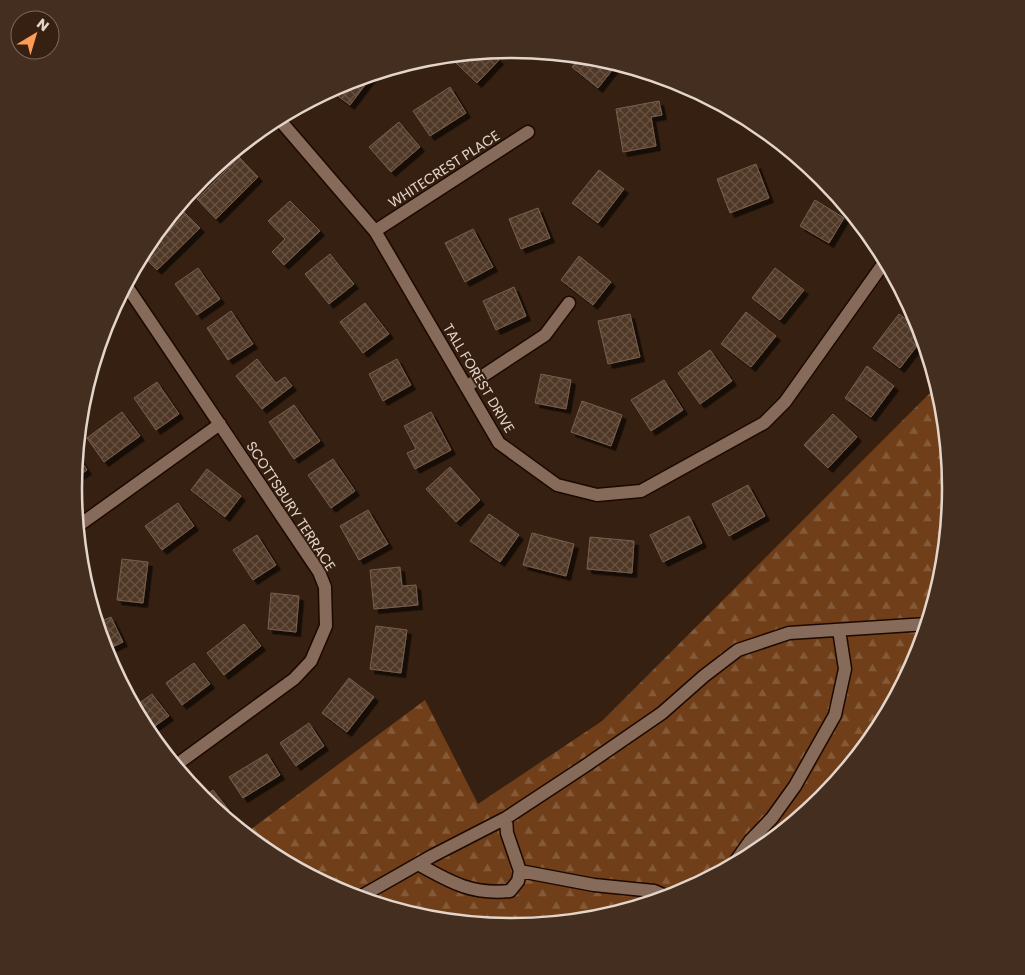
<svg xmlns="http://www.w3.org/2000/svg" width="1025" height="975" font-family="Poppins,sans-serif">
<style>
.forest{fill:url(#forest-firs)}
.building{fill:url(#building-cross-hatch);stroke:#785f4e;filter:url(#shadow)}
.lines{fill:none;stroke-linecap:round;stroke-linejoin:round}
.minor-casing{stroke:#1d0900;stroke-width:15}
.minor{stroke:#866b5a;stroke-width:12}
.labels{text-anchor:middle;stroke-width:4;stroke-linejoin:round;paint-order:stroke}
.street-label{font-size:14px;fill:#e4d5cb;stroke:#362011}
.rim{fill:none;stroke:#e4d5cb;stroke-width:2.5}
</style>
<defs>
<pattern id="forest-firs" width="22" height="20" patternUnits="userSpaceOnUse" patternTransform="scale(1.25)"><rect width="22" height="20" fill="#703f19"/><path d="M5 1l3.5 6h-7zM16 11l3.5 6h-7z" fill="#845a39"/></pattern>
<pattern id="building-cross-hatch" width="8" height="8" patternUnits="userSpaceOnUse" patternTransform="scale(1.25)"><rect width="8" height="8" fill="#4f3727"/><path d="M0 0l8 8M0 8l8-8" fill="none" stroke="#685345"/></pattern>
<filter id="shadow"><feDropShadow dx="4.5" dy="4.5" stdDeviation="0" flood-color="#0009"/></filter>
</defs>
<rect width="100%" height="100%" fill="#362011"/>
<!-- forest -->
<path class="forest" d="M938 385 943 402 951 488 943 573 918 656 877 731 823 798 756 852 680 893 630 908 598 918 512 926 427 918 344 893 269 852 246 833 425 700 478 804 602 721Z"/>
<!-- building -->
<path class="building" d="M489 51 499 60 477 83 454 61 462 54Z
M581 56 598 57 617 64 598 88 572 67Z
M374 73 350 105 330 90 345 82Z
M450 87 466 113 430 136 413 111Z
M659 101 662 115 651 117 656 146 623 152 616 109Z
M399 122 420 147 391 172 369 147Z
M239 157 258 177 216 219 197 199Z
M756 164 769 198 730 213 717 179Z
M599 170 624 189 598 223 572 203Z
M815 200 844 218 829 243 800 226Z
M290 201 320 231 284 265 272 252 285 239 268 221Z
M538 208 550 238 521 249 509 219Z
M181 209 200 228 157 270 142 255 148 244 160 228Z
M473 229 493 267 465 282 445 243Z
M330 254 354 284 329 304 305 274Z
M579 256 611 282 593 305 561 280Z
M198 268 220 299 197 315 175 284Z
M775 268 804 290 780 320 752 298Z
M514 287 526 316 496 330 483 301Z
M365 303 389 334 363 353 340 322Z
M231 311 253 344 228 360 207 328Z
M746 312 776 336 751 367 721 344Z
M630 314 640 357 608 364 598 321Z
M899 314 922 332 923 338 900 368 873 348Z
M710 350 732 381 700 404 678 373Z
M257 359 276 383 285 377 292 386 262 409 236 376Z
M397 359 411 385 383 401 369 374Z
M867 366 894 386 871 417 845 398Z
M541 374 571 380 566 409 535 403Z
M664 380 683 410 651 431 631 400Z
M157 382 179 414 156 430 134 398Z
M582 401 622 415 611 446 571 432Z
M294 405 320 441 294 459 269 422Z
M122 412 140 436 104 462 87 438Z
M431 412 451 450 415 469 407 453 416 449 404 426Z
M833 414 857 437 828 468 804 445Z
M77 455 87 470 75 478Z
M333 459 355 491 331 508 308 475Z
M450 467 480 500 456 522 426 489Z
M207 469 241 496 225 517 191 490Z
M748 485 765 516 729 536 712 504Z
M178 503 194 526 162 550 145 526Z
M368 510 388 544 359 560 340 526Z
M489 514 519 535 500 562 470 541Z
M689 516 702 543 663 562 650 535Z
M532 533 574 544 566 576 523 565Z
M257 535 276 565 253 580 233 550Z
M590 537 634 541 632 573 587 569Z
M122 559 148 562 143 603 117 600Z
M400 567 402 586 416 585 418 605 374 609 370 570Z
M271 593 299 596 296 632 268 629Z
M111 617 123 642 106 650 97 623Z
M244 624 261 646 224 675 207 653Z
M376 626 407 630 401 673 370 669Z
M194 663 210 684 182 705 166 683Z
M349 678 374 697 347 732 322 713Z
M152 694 169 716 148 731 134 707Z
M309 723 324 746 296 766 280 743Z
M267 754 280 775 243 798 229 777Z
M213 790 229 810 223 815 202 798Z"/>
<g class="lines">
<!-- minor casing -->
<g class="minor-casing">
<path id="minor" d="M278 118 375 231 499 443 557 485 597 495 641 491 764 423 785 402 886 260
M375 231 528 132
M126 285 319 572 325 587 326 626 311 661 294 679 176 765
M466 387 545 335 569 303
M78 526 220 424
M418 864C450 882 472 895 510 891L518 881 520 871 507 833 506 818
M733 865 750 841 772 818 795 786 835 715 845 669 839 630
M520 871 594 885 654 891 668 897
M360 897 432 856 506 818 585 766 662 713 704 676 738 650 789 633 927 624"/>
</g>
<!-- minor -->
<use href="#minor" class="minor"/>
</g>
<g class="labels">
<!-- street labels -->
<g class="street-label">
<text transform="translate(444 169) rotate(-33)" y="5">WHITECREST PLACE</text>
<text transform="translate(479 378) rotate(59)" y="5">TALL FOREST DRIVE</text>
<text transform="translate(291 506) rotate(57)" y="5">SCOTTSBURY TERRACE</text>
</g>
</g>
<!-- crop -->
<path d="M0 0H1025V975H0ZM82 488a430 430 0 1 1 860 0a430 430 0 1 1-860 0Z" fill="#442e20" fill-rule="evenodd"/>
<path class="rim" d="M82 488a430 430 0 1 1 860 0a430 430 0 1 1-860 0Z"/>
<!-- north arrow -->
<g transform="translate(35 35) rotate(38)"><circle r="24" fill="#362011" stroke="#7c685b"/>
<path d="M0-4L9 19L0 12L-9 19Z" fill="#fd9c55"/>
<text y="-8" font-size="14" font-weight="bold" text-anchor="middle" fill="#e4d5cb">N</text>
</g>
</svg>
